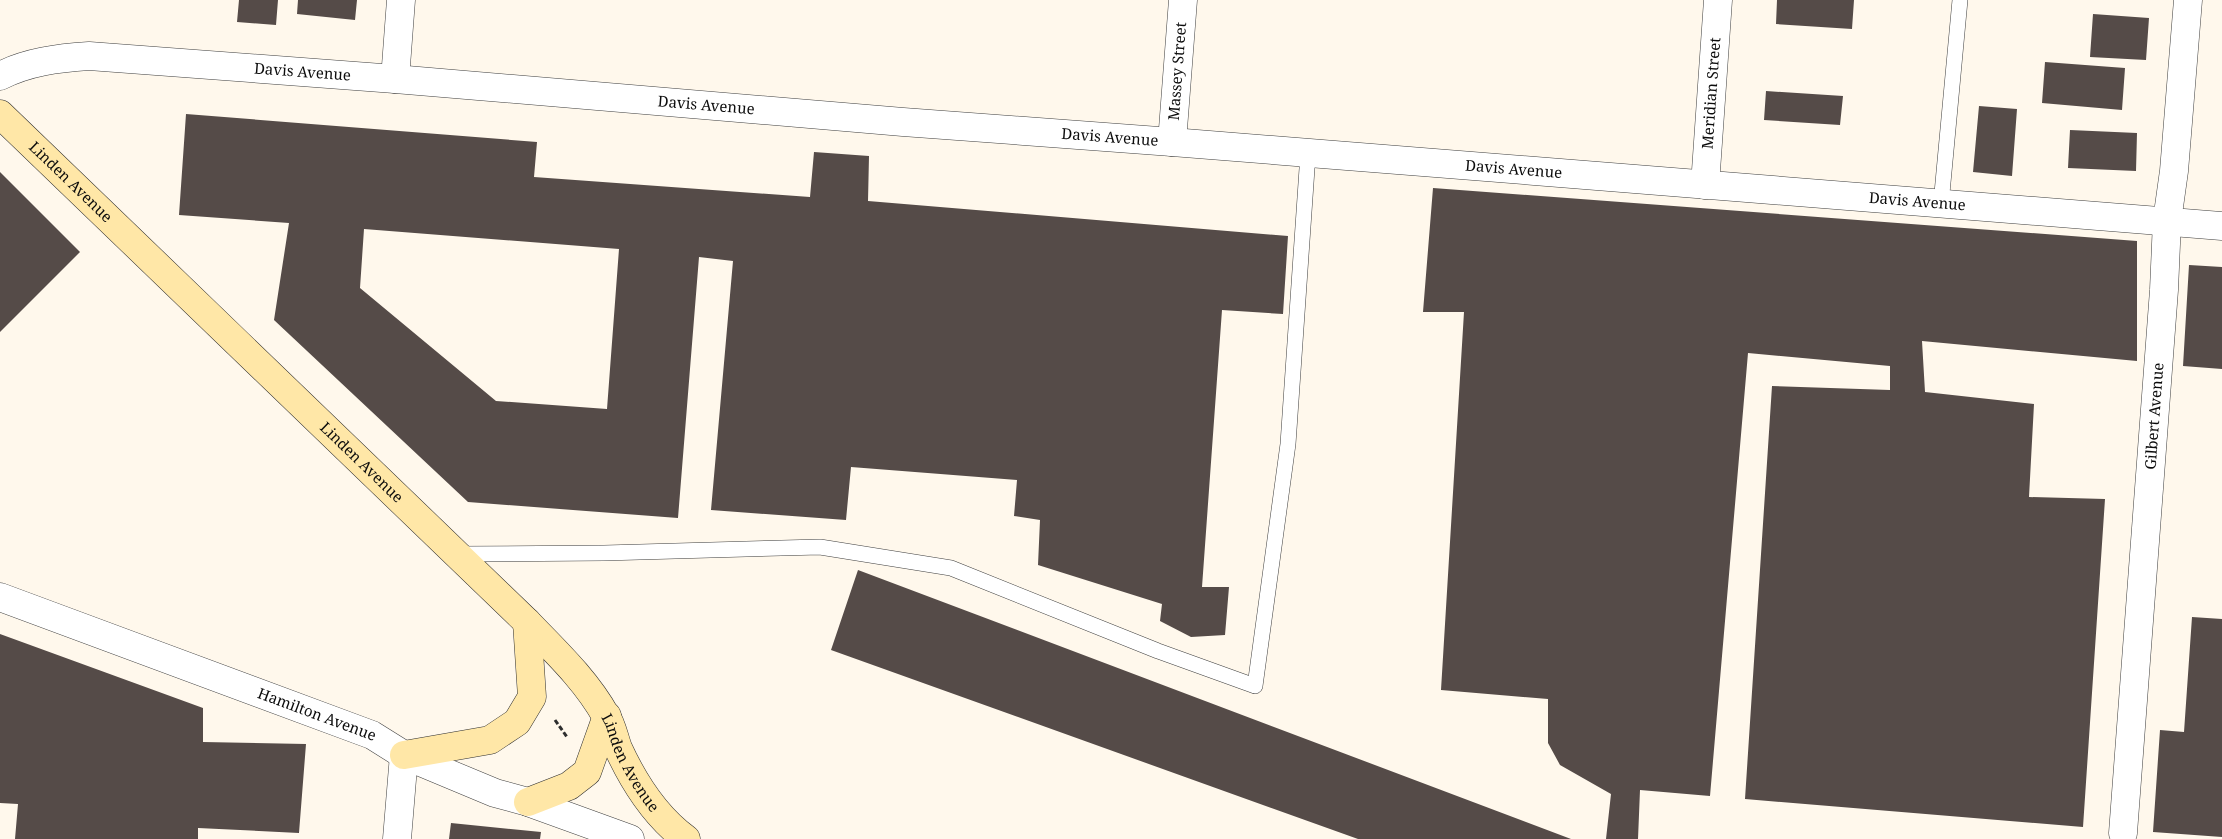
<svg xmlns="http://www.w3.org/2000/svg" width="2222" height="839" font-family="'Noto Serif',serif">
<style>
.building{fill:#554b48;fill-rule:evenodd}
.lines{fill:none;stroke-linecap:round;stroke-linejoin:round}
.service-casing{stroke:#3f3f3f;stroke-width:16}
.minor-casing{stroke:#3f3f3f;stroke-width:29}
.tertiary-casing{stroke:#3f3f3f;stroke-width:29}
.secondary-casing{stroke:#2e2e2e;stroke-width:29}
.path{stroke:#2e2e2e;stroke-width:3;stroke-dasharray:5 2.5;stroke-linecap:butt}
.service{stroke:#fff;stroke-width:15}
.minor{stroke:#fff;stroke-width:28}
.tertiary{stroke:#fff;stroke-width:28}
.secondary{stroke:#ffe7a7;stroke-width:28}
.labels{text-anchor:middle;stroke-width:5;stroke-linejoin:round;paint-order:stroke}
.street-label{font-size:15px;fill:#0c0c0c;stroke:#fff}
</style>
<rect width="100%" height="100%" fill="#fff8ec"/>
<!-- building -->
<path class="building" d="M239 0H278L276 25 237 22Z
M298 0H357L355 20 297 14Z
M1777 0H1854L1852 29 1776 24Z
M2093 14 2149 18 2146 60 2090 57Z
M2045 62 2125 68 2122 110 2042 103Z
M1766 91 1843 96 1840 125 1764 120Z
M1979 106 2017 109 2012 176 1973 172Z
M186 114 537 142 534 177 810 197 814 152 869 156 868 201 1288 236 1283 314 1222 310 1202 587H1229L1225 635 1191 637 1160 621 1162 604 1038 565 1040 520 1014 516 1017 480 851 467 846 520 711 510 733 261 699 257 678 518 468 502 274 320 289 223 179 215ZM364 229 619 249 607 409 496 401 360 288Z
M2070 130 2137 133 2136 171 2068 168Z
M0 172 80 252 0 332Z
M1433 188 2137 241V361L1922 341 1925 392 2034 404 2029 497 2105 499 2083 827 1745 799 1772 386 1890 390V366L1748 353 1710 796 1640 790 1638 839H1606L1611 794 1560 765 1548 743V699L1441 690 1464 312H1423Z
M2189 265 2222 267V369L2183 366Z
M858 570 1571 839H1358L831 650Z
M2192 617 2222 619V837L2153 832 2160 730 2184 732Z
M0 634 203 708V742L306 744 299 833 198 828V839H15L18 804 0 803Z
M451 823 541 832 540 839H449Z"/>
<g class="lines">
<!-- service casing -->
<g class="service-casing">
<path id="service" d="M1941 204 1960 0
M457 554 604 553 820 547 951 568 1158 651 1255 686 1288 444 1308 154"/>
</g>
<!-- minor casing -->
<g class="minor-casing">
<g id="minor">
<path id="s1" d="M0 76C27 62 58 58 89 56L395 79 903 122 1172 142 2222 226"/>
<path d="M395 79 401 0"/>
<path id="s2" d="M1172 142 1183 0"/>
<path id="s3" d="M1705 185 1718 0"/>
<path id="s4" d="M2123 833 2164 290 2167 221 2174 171 2188 0"/>
<path d="M397 839 404 755"/>
</g>
</g>
<!-- tertiary casing -->
<g class="tertiary-casing">
<g id="tertiary">
<path id="s5" d="M0 597 372 735 404 755 495 793 528 802 630 839"/>
</g>
</g>
<!-- secondary casing -->
<g class="secondary-casing">
<g id="secondary">
<path id="s6" d="M0 114 527 622C555 651 586 680 606 716 612 725 614 737 618 748 634 783 655 816 686 839"/>
<path d="M404 755 490 740 517 722 532 697 527 622"/>
<path d="M528 802 569 786 587 772 607 716"/>
</g>
</g>
<!-- path -->
<path class="path" d="M555 720 567 737"/>
<!-- service -->
<use href="#service" class="service"/>
<!-- minor -->
<use href="#minor" class="minor"/>
<!-- tertiary -->
<use href="#tertiary" class="tertiary"/>
<!-- secondary -->
<use href="#secondary" class="secondary"/>
</g>
<g class="labels">
<!-- street labels -->
<g class="street-label">
<text dy="5" stroke="none"><textPath href="#s2" startOffset="71">Massey Street</textPath></text>
<text dy="5" stroke="none"><textPath href="#s1" startOffset="306">Davis Avenue</textPath></text>
<text dy="5" stroke="none"><textPath href="#s3" startOffset="92">Meridian Street</textPath></text>
<text dy="5" stroke="none"><textPath href="#s1" startOffset="711">Davis Avenue</textPath></text>
<text dy="5" stroke="none"><textPath href="#s1" startOffset="1116">Davis Avenue</textPath></text>
<text dy="5" stroke="none"><textPath href="#s1" startOffset="1521">Davis Avenue</textPath></text>
<text dy="5" stroke="none"><textPath href="#s6" startOffset="98">Linden Avenue</textPath></text>
<text dy="5" stroke="none"><textPath href="#s1" startOffset="1926">Davis Avenue</textPath></text>
<text dy="5" stroke="none"><textPath href="#s4" startOffset="418">Gilbert Avenue</textPath></text>
<text dy="5" stroke="none"><textPath href="#s6" startOffset="502">Linden Avenue</textPath></text>
<text dy="5" stroke="none"><textPath href="#s5" startOffset="338">Hamilton Avenue</textPath></text>
<text dy="5" stroke="none"><textPath href="#s6" startOffset="908">Linden Avenue</textPath></text>
</g>
</g>
</svg>
